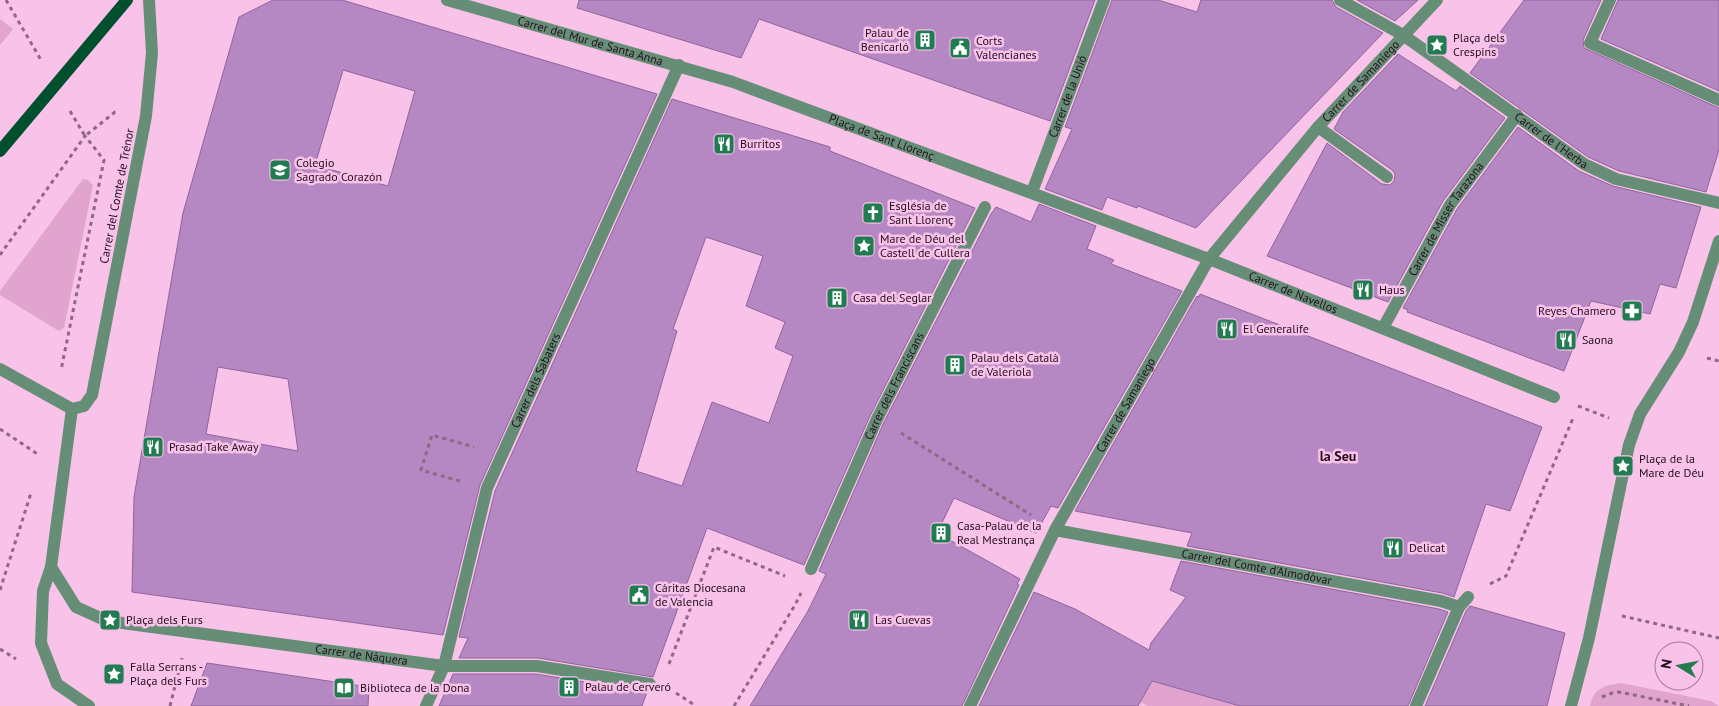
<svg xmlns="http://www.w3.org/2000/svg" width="1719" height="706" font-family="'PT Sans',sans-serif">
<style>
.green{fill:#e0a4ce}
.building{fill:#b587c3;stroke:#90649d;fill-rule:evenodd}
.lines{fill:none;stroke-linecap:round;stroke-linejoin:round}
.path{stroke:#8f6883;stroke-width:3;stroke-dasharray:4 4;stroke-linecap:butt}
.minor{stroke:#668e76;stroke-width:12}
.major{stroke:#004f2f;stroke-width:12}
.labels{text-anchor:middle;stroke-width:5;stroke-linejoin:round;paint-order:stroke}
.poi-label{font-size:12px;fill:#250d1e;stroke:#f9c2e8;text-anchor:start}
.street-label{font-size:12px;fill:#250d1e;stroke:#f9c2e8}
.neighbourhood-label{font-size:14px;font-weight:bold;fill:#250d1e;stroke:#f9c2e8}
</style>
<rect width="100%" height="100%" fill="#f9c2e8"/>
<!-- green -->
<path class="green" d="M0 19 13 29 0 45Z
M83 179 88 180 93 185 64 328 59 331 0 295V291Z
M1152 681 1240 706H1148L1140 702Z
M1621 683 1711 701 1719 706H1590C1594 687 1604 686 1621 683Z"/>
<!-- building -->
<path class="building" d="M273 0H342L657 94 480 485 443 635 132 592 134 497 183 213 239 17ZM343 70 415 91 388 186 315 165ZM218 367 288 379 298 451 206 434Z
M579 0H1095L1050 121 759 19 741 58 577 8Z
M1112 0H1158L1197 12 1201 0H1332L1336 7 1383 33 1196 228 1138 206 1137 208 1107 197 1102 210 1045 189 1072 129 1065 127Z
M1357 0H1418L1395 21Z
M1524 0H1601L1583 40 1584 48 1719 108V150L1706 192 1619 171 1588 157 1470 73Z
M1618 0H1719V91L1601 39Z
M1398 54 1456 91 1460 86 1505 118 1443 201 1388 302 1267 256 1327 143 1382 184 1390 185 1394 181 1395 174 1392 170 1334 129 1343 112Z
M672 99 830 147V151L975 208 870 416 804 565 707 528 653 677 538 658H459L468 638 459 637 495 491ZM706 237 763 256 746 306 785 322 775 348 793 356 769 423 712 402 682 486 636 471 677 331 673 329Z
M1518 127 1579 171 1613 186 1701 207 1676 288 1660 284 1650 314 1591 301 1564 371 1407 312 1408 310 1403 308 1457 209Z
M1039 204 1096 226 1087 249 1114 260 1111 264 1182 291 1058 508 1051 506 1036 533 954 498 937 533 1020 579 1017 584 1019 585 962 706H750L808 611 826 574 819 571 884 422 991 214 996 207 1031 222Z
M1200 294 1542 427 1510 511 1486 504 1454 597 1442 593 1187 546 1192 533 1075 511 1197 296 1199 297Z
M1181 561 1439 609 1448 612 1408 706H1240L1152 681 1138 706H979L1034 592 1075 609 1149 650 1151 643 1186 597 1170 590Z
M1470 606 1565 633 1547 706H1425L1466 611Z
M207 663 369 687 368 706H191Z
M453 674H536L647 692 642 706H439Z"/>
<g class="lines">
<!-- path -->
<path class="path" d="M6 0 41 60
M70 111 85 136 115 112H119
M0 255 85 136 104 160 61 370
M1707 358 1719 361
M1578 406 1609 418
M0 429 39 455
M901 433 1031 515
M460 481 421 470 432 435 474 447
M1490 584 1506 576 1574 416
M0 590 31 493
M1622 616 1719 638
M0 649 16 659
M669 664 714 547 785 576
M676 693 696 706
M1602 697 1612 693 1619 692 1689 706
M170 706 182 658
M734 706 795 605 801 593"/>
<!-- minor -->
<g class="minor">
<path id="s1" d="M447 0 733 82 1209 259 1554 397"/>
<path id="s2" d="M1340 0 1403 35 1584 164 1616 179 1719 203"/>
<path d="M1610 0 1590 43 1719 100"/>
<path d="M1318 127 1387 177"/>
<path id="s3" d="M1032 192 1104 0"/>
<path id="s4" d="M1383 328 1450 205 1517 115"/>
<path d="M0 369 72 409 84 406 92 395 146 116 152 53 149 0"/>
<path d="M72 409 51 567 43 591 41 643 57 684 89 706"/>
<path id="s5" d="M1055 530 1441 601 1459 607"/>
<path id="s6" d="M51 567 76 607 107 621 444 666H537L650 684"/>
<path id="s7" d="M811 569 877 419 985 207"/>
<path id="s8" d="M426 706 444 666 487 488 679 65"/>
<path id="s9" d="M970 706 1055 530 1209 259 1318 127 1437 0"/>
<path d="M1416 706 1459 607 1468 597"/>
<path d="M1571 706 1589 638 1629 445 1640 414 1679 352 1693 322 1719 241"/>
</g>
<!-- major -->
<path class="major" d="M0 151 127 0"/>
</g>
<!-- icons -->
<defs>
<g id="building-square" transform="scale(1.125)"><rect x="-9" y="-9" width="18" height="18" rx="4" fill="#217c51" stroke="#f9c2e8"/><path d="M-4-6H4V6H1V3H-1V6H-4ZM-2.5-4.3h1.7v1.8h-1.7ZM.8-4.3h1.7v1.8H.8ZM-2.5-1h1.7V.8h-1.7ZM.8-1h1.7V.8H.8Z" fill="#fff"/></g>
<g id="sight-square" transform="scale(1.125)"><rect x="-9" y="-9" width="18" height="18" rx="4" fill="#217c51" stroke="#f9c2e8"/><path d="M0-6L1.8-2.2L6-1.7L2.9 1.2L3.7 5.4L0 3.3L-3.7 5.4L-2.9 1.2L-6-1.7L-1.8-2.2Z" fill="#fff"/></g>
<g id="civic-square" transform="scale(1.125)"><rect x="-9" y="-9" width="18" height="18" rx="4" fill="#217c51" stroke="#f9c2e8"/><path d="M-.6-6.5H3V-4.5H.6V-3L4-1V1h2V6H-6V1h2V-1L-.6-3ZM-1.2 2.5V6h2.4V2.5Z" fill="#fff"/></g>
<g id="restaurant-square" transform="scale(1.125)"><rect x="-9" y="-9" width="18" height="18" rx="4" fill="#217c51" stroke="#f9c2e8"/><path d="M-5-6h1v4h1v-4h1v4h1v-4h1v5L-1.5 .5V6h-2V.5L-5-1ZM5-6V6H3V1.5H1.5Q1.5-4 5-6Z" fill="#fff"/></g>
<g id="school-square" transform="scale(1.125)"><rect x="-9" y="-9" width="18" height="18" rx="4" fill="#217c51" stroke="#f9c2e8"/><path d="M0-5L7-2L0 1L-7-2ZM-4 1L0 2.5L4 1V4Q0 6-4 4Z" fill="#fff"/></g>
<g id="church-square" transform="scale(1.125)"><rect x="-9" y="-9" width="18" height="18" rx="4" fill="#217c51" stroke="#f9c2e8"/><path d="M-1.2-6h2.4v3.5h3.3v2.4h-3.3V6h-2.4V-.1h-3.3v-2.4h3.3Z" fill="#fff"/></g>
<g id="pharmacy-square" transform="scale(1.125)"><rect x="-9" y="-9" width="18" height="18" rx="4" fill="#217c51" stroke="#f9c2e8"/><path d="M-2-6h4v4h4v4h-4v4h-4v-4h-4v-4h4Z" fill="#fff"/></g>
<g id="library-square" transform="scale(1.125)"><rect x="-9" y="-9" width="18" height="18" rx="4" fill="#217c51" stroke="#f9c2e8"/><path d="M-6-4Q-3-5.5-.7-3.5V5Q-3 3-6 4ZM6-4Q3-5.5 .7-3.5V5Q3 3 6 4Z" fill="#fff"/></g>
</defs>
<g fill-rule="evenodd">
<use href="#building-square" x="925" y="40"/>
<use href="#sight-square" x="1437" y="45"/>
<use href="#civic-square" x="960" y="48"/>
<use href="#restaurant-square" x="724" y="144"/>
<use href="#school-square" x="280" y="170"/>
<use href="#church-square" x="873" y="213"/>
<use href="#sight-square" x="864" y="246"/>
<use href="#restaurant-square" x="1363" y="290"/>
<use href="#building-square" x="837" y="298"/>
<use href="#pharmacy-square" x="1632" y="311"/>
<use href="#restaurant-square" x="1227" y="329"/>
<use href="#restaurant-square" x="1566" y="340"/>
<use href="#building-square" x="955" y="365"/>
<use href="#restaurant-square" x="153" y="447"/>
<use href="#sight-square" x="1623" y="466"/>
<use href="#building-square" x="941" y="533"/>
<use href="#restaurant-square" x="1393" y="548"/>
<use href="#civic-square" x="639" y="595"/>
<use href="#sight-square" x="110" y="620"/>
<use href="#restaurant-square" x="859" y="620"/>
<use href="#sight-square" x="114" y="674"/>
<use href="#building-square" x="569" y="687"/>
<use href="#library-square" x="344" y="688"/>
</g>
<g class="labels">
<!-- poi labels -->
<g class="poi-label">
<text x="909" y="37" text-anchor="end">Palau de<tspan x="909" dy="14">Benicarló</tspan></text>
<text x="1453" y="42">Plaça dels<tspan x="1453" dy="14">Crespins</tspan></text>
<text x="976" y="45">Corts<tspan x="976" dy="14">Valencianes</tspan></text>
<text x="740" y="148">Burritos</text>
<text x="296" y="167">Colegio<tspan x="296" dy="14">Sagrado Corazón</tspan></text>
<text x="889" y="210">Església de<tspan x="889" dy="14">Sant Llorenç</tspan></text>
<text x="880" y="243">Mare de Déu del<tspan x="880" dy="14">Castell de Cullera</tspan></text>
<text x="1379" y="294">Haus</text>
<text x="853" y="302">Casa del Seglar</text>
<text x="1616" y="315" text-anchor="end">Reyes Chamero</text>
<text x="1243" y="333">El Generalife</text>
<text x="1582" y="344">Saona</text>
<text x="971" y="362">Palau dels Català<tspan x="971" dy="14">de Valeriola</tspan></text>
<text x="169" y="451">Prasad Take Away</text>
<text x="1639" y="463">Plaça de la<tspan x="1639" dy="14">Mare de Déu</tspan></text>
<text x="957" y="530">Casa-Palau de la<tspan x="957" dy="14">Real Mestrança</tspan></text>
<text x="1409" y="552">Delicat</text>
<text x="655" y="592">Cáritas Diocesana<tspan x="655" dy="14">de Valencia</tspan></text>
<text x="126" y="624">Plaça dels Furs</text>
<text x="875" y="624">Las Cuevas</text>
<text x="130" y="671">Falla Serrans -<tspan x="130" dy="14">Plaça dels Furs</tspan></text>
<text x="585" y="691">Palau de Cerveró</text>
<text x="360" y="692">Biblioteca de la Dona</text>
</g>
<!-- street labels -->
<g class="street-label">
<text dy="4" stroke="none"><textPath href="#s1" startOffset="149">Carrer del Mur de Santa Anna</textPath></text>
<text dy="4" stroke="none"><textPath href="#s9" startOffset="741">Carrer de Samaniego</textPath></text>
<text dy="4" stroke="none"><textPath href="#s3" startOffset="102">Carrer de la Unió</textPath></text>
<text dy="4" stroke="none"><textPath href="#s1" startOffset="456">Plaça de Sant Llorenç</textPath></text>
<text dy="4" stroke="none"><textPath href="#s2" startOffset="254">Carrer de l'Herba</textPath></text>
<text transform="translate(117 196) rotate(-79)" y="4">Carrer del Comte de Trénor</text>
<text dy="4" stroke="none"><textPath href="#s4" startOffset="126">Carrer de Misser Tarazona</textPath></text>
<text dy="4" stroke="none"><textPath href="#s1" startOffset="896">Carrer de Navellos</textPath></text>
<text dy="4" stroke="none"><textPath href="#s8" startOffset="345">Carrer dels Sabaters</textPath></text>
<text dy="4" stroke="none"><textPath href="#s7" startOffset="201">Carrer dels Franciscans</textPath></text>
<text dy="4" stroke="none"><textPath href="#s9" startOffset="339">Carrer de Samaniego</textPath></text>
<text dy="4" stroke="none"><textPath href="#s5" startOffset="205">Carrer del Comte d'Almodòvar</textPath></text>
<text dy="4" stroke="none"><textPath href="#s6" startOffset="338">Carrer de Nàquera</textPath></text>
</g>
<!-- neighbourhood labels -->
<g class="neighbourhood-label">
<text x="1338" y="461">la Seu</text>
</g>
</g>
<!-- north arrow -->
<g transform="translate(1679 666) rotate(280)"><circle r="24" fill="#f9c2e8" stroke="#a47a97"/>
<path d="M0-4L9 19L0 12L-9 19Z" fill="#217c51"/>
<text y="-8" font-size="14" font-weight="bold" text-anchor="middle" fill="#250d1e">N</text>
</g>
</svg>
